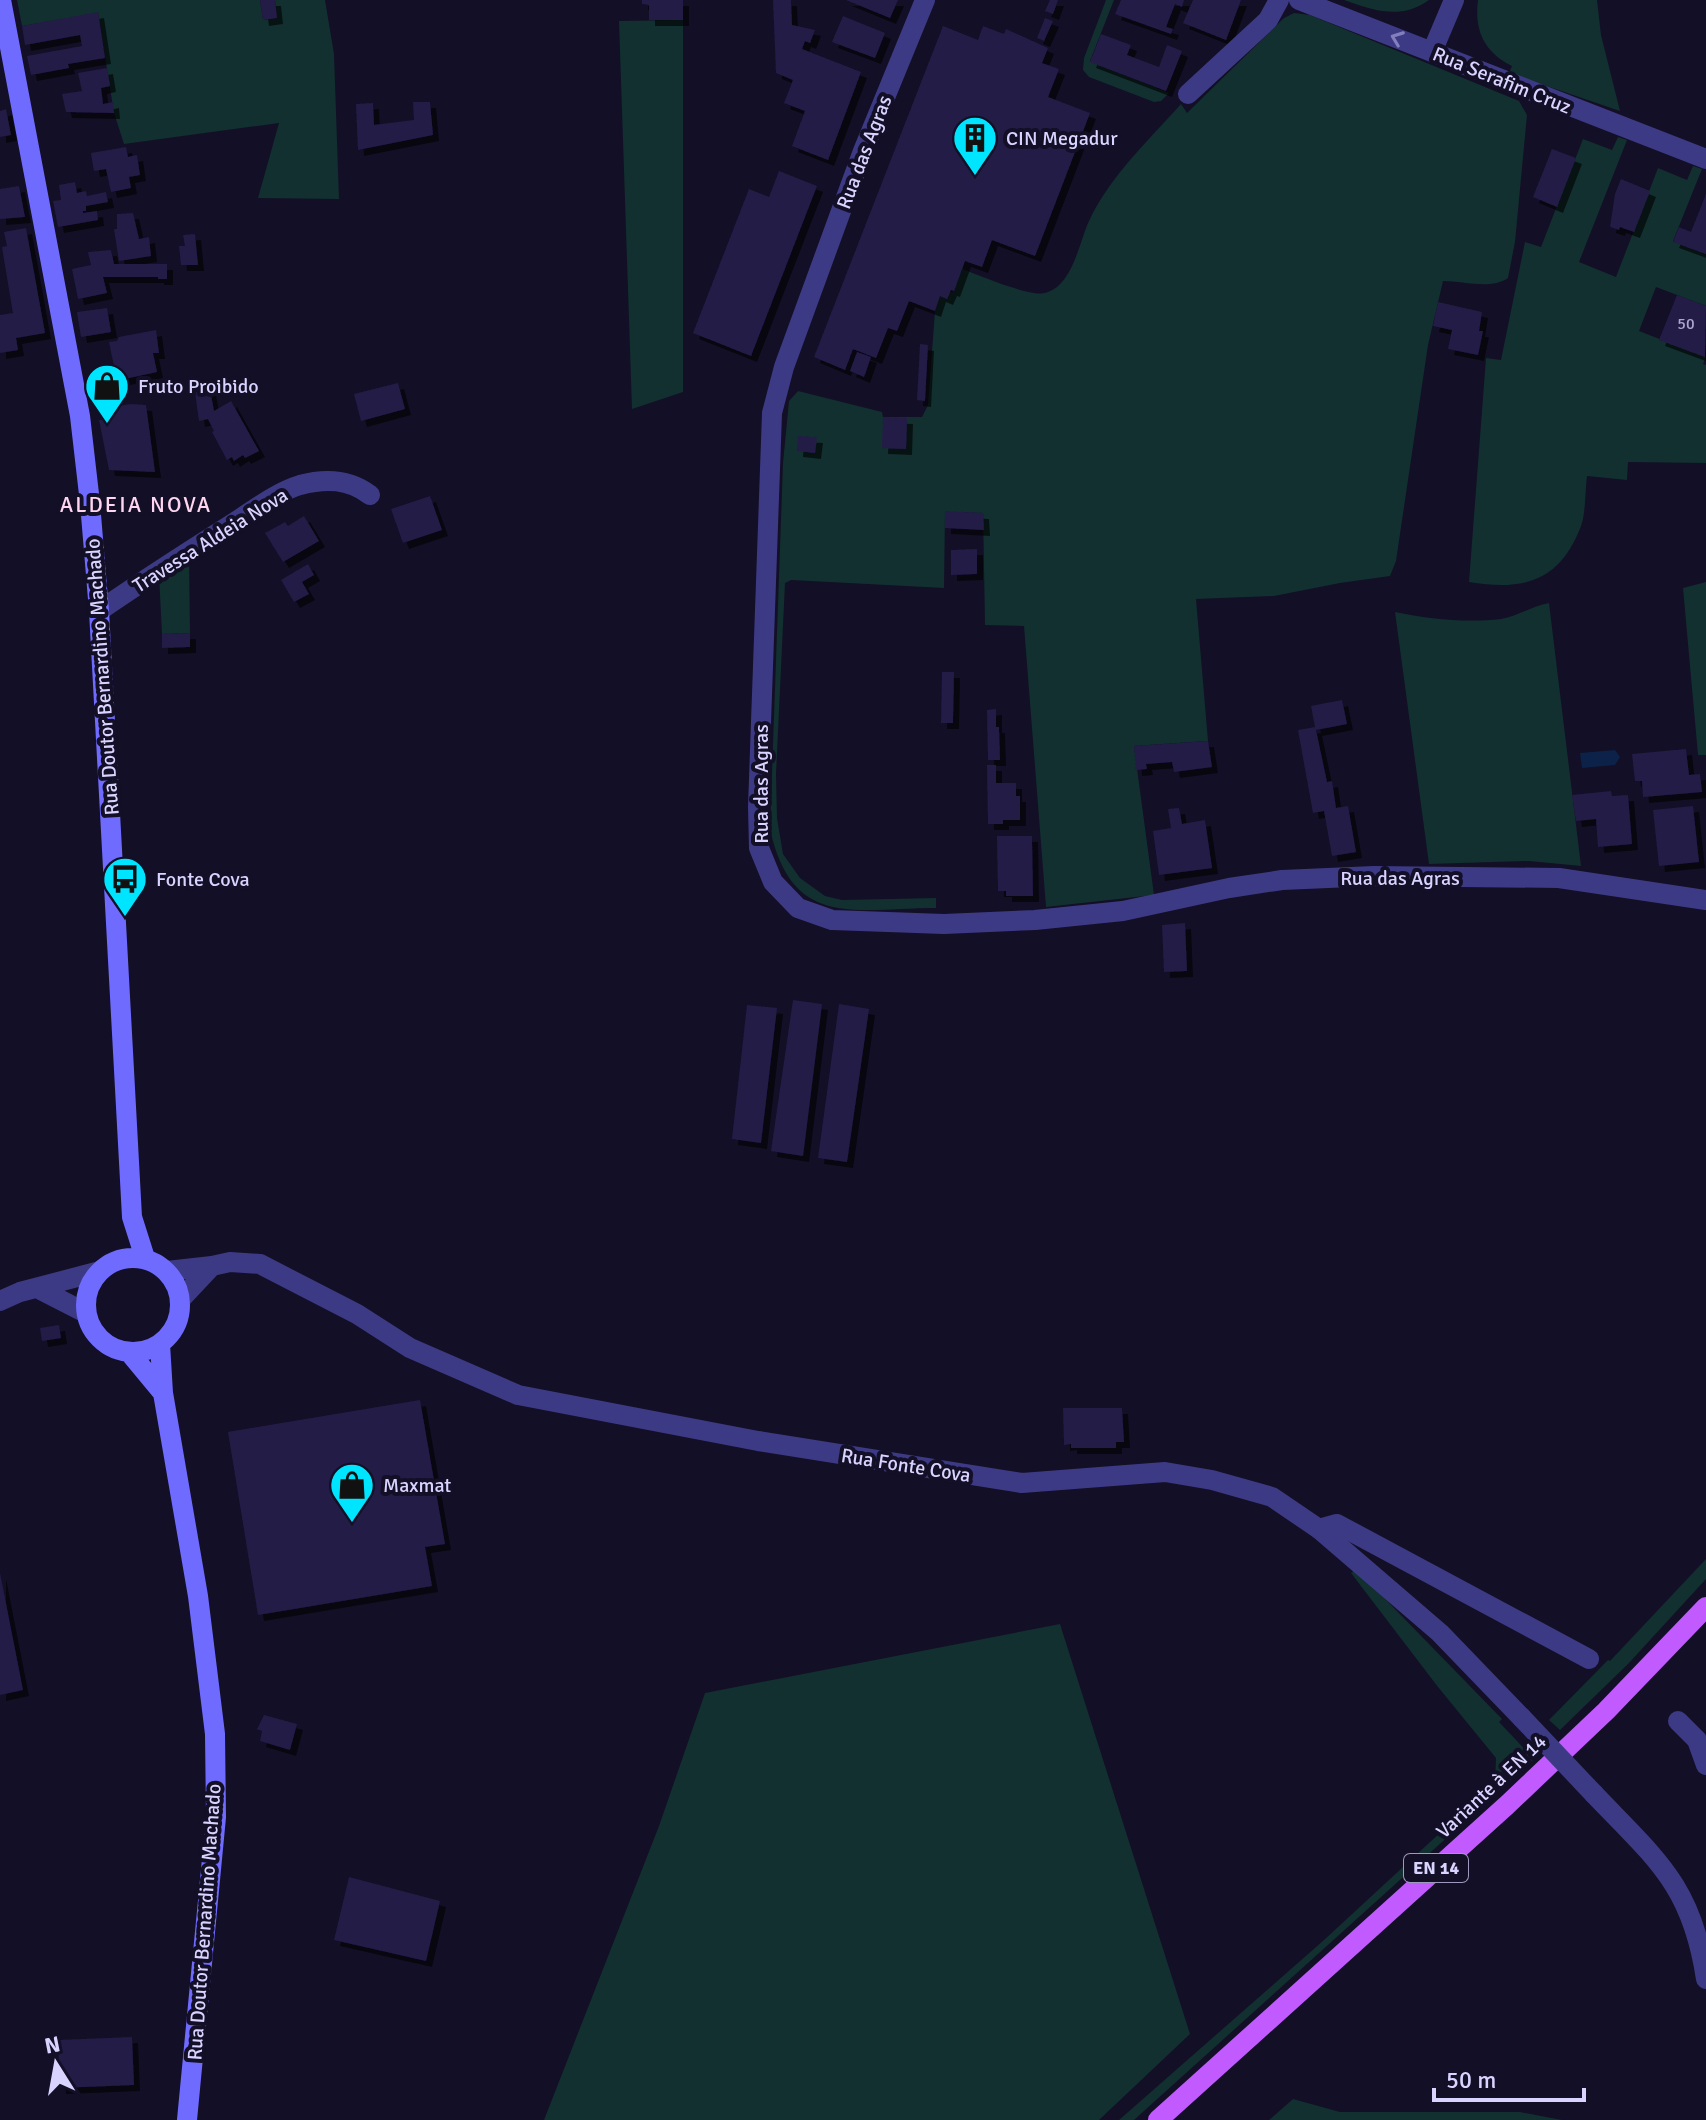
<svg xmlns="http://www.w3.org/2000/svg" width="1706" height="2120" font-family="Signika,sans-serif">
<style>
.green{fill:#12302f}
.water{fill:#0c2248}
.building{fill:#241b47;filter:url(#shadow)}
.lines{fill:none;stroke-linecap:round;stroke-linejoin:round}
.minor{stroke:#3d3a85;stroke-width:20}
.tertiary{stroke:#3d3a85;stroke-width:20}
.secondary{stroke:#6f6bff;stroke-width:20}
.primary{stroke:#c25bff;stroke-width:20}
.tertiary-bridge{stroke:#3d3a85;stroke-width:20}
.oneway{stroke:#837fbc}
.labels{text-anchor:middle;stroke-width:8;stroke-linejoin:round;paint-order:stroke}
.number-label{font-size:16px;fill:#aca6d1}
.shield{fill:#130f26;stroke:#9e99be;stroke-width:2}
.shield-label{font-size:18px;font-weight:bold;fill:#d9d4ff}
.street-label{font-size:20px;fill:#d9d4ff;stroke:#130f26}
.poi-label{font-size:20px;fill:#d9d4ff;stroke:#130f26;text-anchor:start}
.neighbourhood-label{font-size:22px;letter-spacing:2px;fill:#ffd6f0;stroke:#130f26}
</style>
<defs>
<filter id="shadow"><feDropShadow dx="6" dy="6" stdDeviation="0" flood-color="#0009"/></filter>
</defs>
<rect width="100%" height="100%" fill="#130f26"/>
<!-- green -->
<path class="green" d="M17 0H260L263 20 277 18 275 0H325L334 54 339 199 258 198 279 123 124 144 114 113 98 13 22 26Z
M1106 0H1114L1090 61 1169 93 1161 101 1154 102 1089 77 1083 70 1084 58Z
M1344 0H1429C1401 20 1375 11 1344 0Z
M1478 0H1597L1601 35 1620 111 1509 73 1512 66C1484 52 1474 30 1478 0Z
M1294 13 1310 15 1519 101 1527 115 1515 242 1508 278C1491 290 1463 281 1443 281L1428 345 1396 561 1390 576 1340 583 1274 596 1196 599 1208 741 1134 746 1154 895 1046 907 1024 626 985 625 983 513 945 512 944 588 791 580 785 583 776 774 777 818 783 854 800 878 825 896 842 900 936 898V908C855 908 792 930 770 829L783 463 789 401 798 391 882 412 883 417H922L928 405 935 311 940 296 954 291 962 269C979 275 1029 297 1045 293 1073 286 1079 242 1089 221 1110 176 1148 141 1181 104L1187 113 1284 18Z
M683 20V392L632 409 619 21Z
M1618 137 1627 140 1579 262 1616 277 1658 168 1687 180 1693 166 1702 169 1673 241 1706 254V306L1656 287 1639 331 1706 357 1703 364 1706 365V463L1628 462 1627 480 1587 476C1585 491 1586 512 1581 526 1560 582 1523 591 1469 582L1486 358 1501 360 1525 242 1541 247 1583 139 1612 150Z
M189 557 190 633 162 634 159 575Z
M1706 582V755H1698L1683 588Z
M1549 603 1581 866 1529 861 1429 864 1395 612C1428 619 1467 623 1501 619 1518 616 1532 606 1549 603Z
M1706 1559V1579L1628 1664 1560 1730 1549 1720 1608 1660 1610 1661Z
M1356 1569 1502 1719 1499 1722 1534 1759 1134 2120H1119L1324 1940 1495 1782 1496 1758 1438 1687 1351 1573Z
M1060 1624 1190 2034 1099 2120H544L659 1826 705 1693Z
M1293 2099 1340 2112H1520L1562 2120H1269Z"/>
<!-- water -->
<path class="water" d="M1615 750 1620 757 1615 765 1582 768 1580 753Z"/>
<!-- building -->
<path class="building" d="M260 0H275L277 18 263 20Z
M642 0H683V20H649V5L642 4Z
M773 0H791L792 25 815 30 810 43 805 41 802 49 861 72 828 160 792 146 805 111 784 103 793 80 776 73Z
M846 0H898L890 18Z
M1050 0H1058L1053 14 1045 11Z
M1121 0H1184L1182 7 1175 4 1166 27 1173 29 1171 34 1115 14Z
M1193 0H1241L1226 40 1183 23Z
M98 12 105 58 68 64 69 68 31 75 27 56 82 46 80 35 25 45 22 26Z
M843 16 885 33 875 58 832 42Z
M1045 18 1053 21 1044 41 1037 38Z
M943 26 978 40 983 26 1004 34 1006 29 1048 48 1042 63 1059 69 1048 97 1090 113 1035 256 992 240 982 267 965 261 954 291 951 290 947 299 940 296 935 311 909 301 897 331 888 328 876 358 853 349 845 370 814 357Z
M1101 34 1131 45 1127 55 1159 67 1167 45 1182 51 1166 91 1090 62Z
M107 68 110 86 101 88 103 104 113 102 114 113 66 112 62 94 82 91 78 73Z
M413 102H430L433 135 358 150 356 104 373 103 374 125 414 120Z
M6 109 11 135 0 137V111Z
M126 147 128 157 137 155 140 175 129 177 131 188 111 192 106 169 94 171 91 153Z
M1552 149 1576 158 1557 207 1533 197Z
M779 171 817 186 751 356 693 333 749 189 769 197Z
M1621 179 1650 191 1634 232 1620 227 1619 230 1610 227 1615 194Z
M75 182 77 193 86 191 87 196 106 192 108 202 86 206V211H83V213L97 211 98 220 58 227 53 201 61 200 59 185Z
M19 186 25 217 0 219V189Z
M1706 194V254L1673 242 1679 227 1691 232Z
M133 213 139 239 149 237 151 256 119 261 114 229H117V214Z
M26 228 45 333 16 338 18 350 0 353V315L13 313 2 247 7 246 4 232Z
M195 234 198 265H181L179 246H185L183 235Z
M111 250 114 264H167V279H158V277H103L107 293 78 299 72 269 91 265 88 252Z
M1677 295 1706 306 1705 357 1659 340Z
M1438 302 1482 312 1479 331H1483L1478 355 1448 349 1452 330 1433 326Z
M107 308 111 332 81 337 77 312Z
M156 330 159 353H153L157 372 120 380 117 366H114L109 342 117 341 119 337Z
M920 344 928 345 925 401 917 400Z
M857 352 871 357 864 377 850 371Z
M398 383 405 409 361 421 354 394Z
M210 389 214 411 231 401 259 451 245 458 243 455 234 461 232 457 227 460 212 432 214 431 208 419 199 421 195 392Z
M131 404 146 405 155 472 109 470 99 420H102L100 409Z
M883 417 907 418 906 449 882 448Z
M798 436 817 437 815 453 797 451Z
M430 496 442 530 403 543 391 509Z
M945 511 983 513 984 530 945 528Z
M304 516 319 541 283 562 265 533 285 522 288 526Z
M977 549V574L951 575V550Z
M308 564 314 575 302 582 309 594 294 602 281 580Z
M190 633V647L162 648V634Z
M942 672H954L953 723H941Z
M1342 700 1347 724 1316 730 1327 782 1332 781 1336 808 1348 806 1356 852 1332 856 1324 811 1313 813 1298 730 1315 727 1311 706Z
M996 709V727H999L1000 760H988L987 710Z
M1208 741 1212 767 1174 772 1172 762 1146 764 1147 769 1136 770 1134 746Z
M1686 749 1689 775 1700 774 1702 792 1643 797 1642 781H1635L1632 754Z
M987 765H996V783H1016V796H1020V820H1003V824H988Z
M1611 791 1612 796 1628 795 1632 844 1598 847 1596 819 1576 821 1572 795Z
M1693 806 1699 862 1659 866 1653 810Z
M1179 808 1182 824 1205 820 1212 868 1159 875 1153 831 1171 828 1168 809Z
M997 836H1032L1033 896H1006V891H998Z
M1185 923 1187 971 1164 972 1162 925Z
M793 1000 822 1004 803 1156 771 1151Z
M839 1004 869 1009 847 1162 818 1158Z
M747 1005 777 1008 761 1143 732 1139Z
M59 1325 61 1338 42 1341 40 1328Z
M420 1400 445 1544 425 1547 432 1586 258 1615 228 1432Z
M1063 1408H1122L1124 1442H1116V1448H1071V1444L1064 1445Z
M0 1573 23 1690 0 1695Z
M264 1715 297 1724 290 1750 260 1741 262 1731 257 1729Z
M349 1877 440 1901 426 1961 334 1940Z
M132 2037 134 2085 60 2088 58 2040Z"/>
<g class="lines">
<!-- minor -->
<path class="minor" d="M925 0 863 151 784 367 772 413 758 807 759 848 773 882 798 908 832 920 944 924 1035 920 1123 911 1229 888 1282 880 1374 876 1559 878 1706 900
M1299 0 1706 159
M1432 52 1454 0
M1188 94 1268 20 1279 0
M99 611C144 580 189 551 235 522 255 509 277 492 300 485 326 478 349 479 370 495
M39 1289 86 1313
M0 1301 20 1292 100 1271
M1319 1529 1337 1524 1589 1659
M1678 1721 1697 1740 1706 1765"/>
<!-- tertiary -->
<path class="tertiary" d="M167 1271 212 1266 230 1262 260 1264 357 1314 410 1348 518 1395 758 1441 1022 1483 1165 1472 1212 1480 1272 1497 1319 1529 1440 1633 1522 1718
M181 1299 212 1266
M1594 1794C1656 1859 1692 1885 1706 1979"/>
<!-- secondary -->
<path class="secondary" d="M1 0 80 416 90 503 99 611 132 1217 145 1258
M86 1305a47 47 0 1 1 94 0a47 47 0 1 1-94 0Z
M160 1344 163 1393 198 1596 215 1734 216 1817 187 2120
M129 1352 163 1393"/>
<!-- primary -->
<path class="primary" d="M1158 2120 1507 1805 1606 1711 1706 1607"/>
<!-- tertiary-bridge -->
<path class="tertiary-bridge" d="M1522 1718 1594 1794"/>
</g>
<!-- one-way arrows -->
<defs><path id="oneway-chevron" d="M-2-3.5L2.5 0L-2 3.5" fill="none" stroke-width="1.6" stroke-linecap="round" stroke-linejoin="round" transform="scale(2)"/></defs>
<use class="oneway" href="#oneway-chevron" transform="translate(1397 38) rotate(-159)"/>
<!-- icons -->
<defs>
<g id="building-pin" transform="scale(2.3)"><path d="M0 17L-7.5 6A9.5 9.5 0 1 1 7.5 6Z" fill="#00e5ff" stroke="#130f26"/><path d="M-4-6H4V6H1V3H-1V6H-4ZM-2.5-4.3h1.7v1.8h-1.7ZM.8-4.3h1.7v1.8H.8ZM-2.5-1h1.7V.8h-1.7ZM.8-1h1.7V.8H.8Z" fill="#111"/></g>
<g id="shop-pin" transform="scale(2.3)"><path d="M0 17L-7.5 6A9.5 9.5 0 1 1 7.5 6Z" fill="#00e5ff" stroke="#130f26"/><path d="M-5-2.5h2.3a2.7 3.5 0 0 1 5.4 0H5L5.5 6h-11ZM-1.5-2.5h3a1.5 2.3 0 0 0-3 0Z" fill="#111"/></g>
<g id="bus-pin" transform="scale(2.3)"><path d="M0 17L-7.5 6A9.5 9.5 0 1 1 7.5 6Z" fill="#00e5ff" stroke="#130f26"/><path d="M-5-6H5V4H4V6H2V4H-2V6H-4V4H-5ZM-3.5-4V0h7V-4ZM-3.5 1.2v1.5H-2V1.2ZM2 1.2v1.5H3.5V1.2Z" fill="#111"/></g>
</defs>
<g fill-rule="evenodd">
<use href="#building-pin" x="975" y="138"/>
<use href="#shop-pin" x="107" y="386"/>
<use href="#bus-pin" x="125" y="879"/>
<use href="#shop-pin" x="352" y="1485"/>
</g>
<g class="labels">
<!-- number labels -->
<g class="number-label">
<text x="1686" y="329">50</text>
</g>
<!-- shield labels -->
<rect class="shield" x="1404" y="1854" width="64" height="28" rx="6"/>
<g class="shield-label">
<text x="1436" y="1874">EN 14</text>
</g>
<!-- street labels -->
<g class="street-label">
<text transform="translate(1502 80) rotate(22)" y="7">Rua Serafim Cruz</text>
<text transform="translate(864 152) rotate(-69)" y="7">Rua das Agras</text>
<text transform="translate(210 540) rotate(-32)" y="7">Travessa Aldeia Nova</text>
<text transform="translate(102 677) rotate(-94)" y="7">Rua Doutor Bernardino Machado</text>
<text transform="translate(761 784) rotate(-90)" y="7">Rua das Agras</text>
<text x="1400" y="885">Rua das Agras</text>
<text transform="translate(906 1465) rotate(9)" y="7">Rua Fonte Cova</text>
<text transform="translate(1491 1786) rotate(-43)" y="7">Variante à EN 14</text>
<text transform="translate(204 1922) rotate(-86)" y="7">Rua Doutor Bernardino Machado</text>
</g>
<!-- poi labels -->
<g class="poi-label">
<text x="1006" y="145">CIN Megadur</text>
<text x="138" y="393">Fruto Proibido</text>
<text x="156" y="886">Fonte Cova</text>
<text x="383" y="1492">Maxmat</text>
</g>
<!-- neighbourhood labels -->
<g class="neighbourhood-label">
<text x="136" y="512">ALDEIA NOVA</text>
</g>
</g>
<!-- north arrow -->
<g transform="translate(56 2064) rotate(349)" stroke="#130f26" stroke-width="6" paint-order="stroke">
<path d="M0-6L14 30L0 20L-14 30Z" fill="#d9d4ff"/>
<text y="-12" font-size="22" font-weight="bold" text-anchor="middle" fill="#d9d4ff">N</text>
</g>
<!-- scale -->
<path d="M1434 2088v12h150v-12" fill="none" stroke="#d9d4ff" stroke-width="4"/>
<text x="1446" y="2088" font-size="24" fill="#d9d4ff" stroke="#130f26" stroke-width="6" paint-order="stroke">50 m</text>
</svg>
